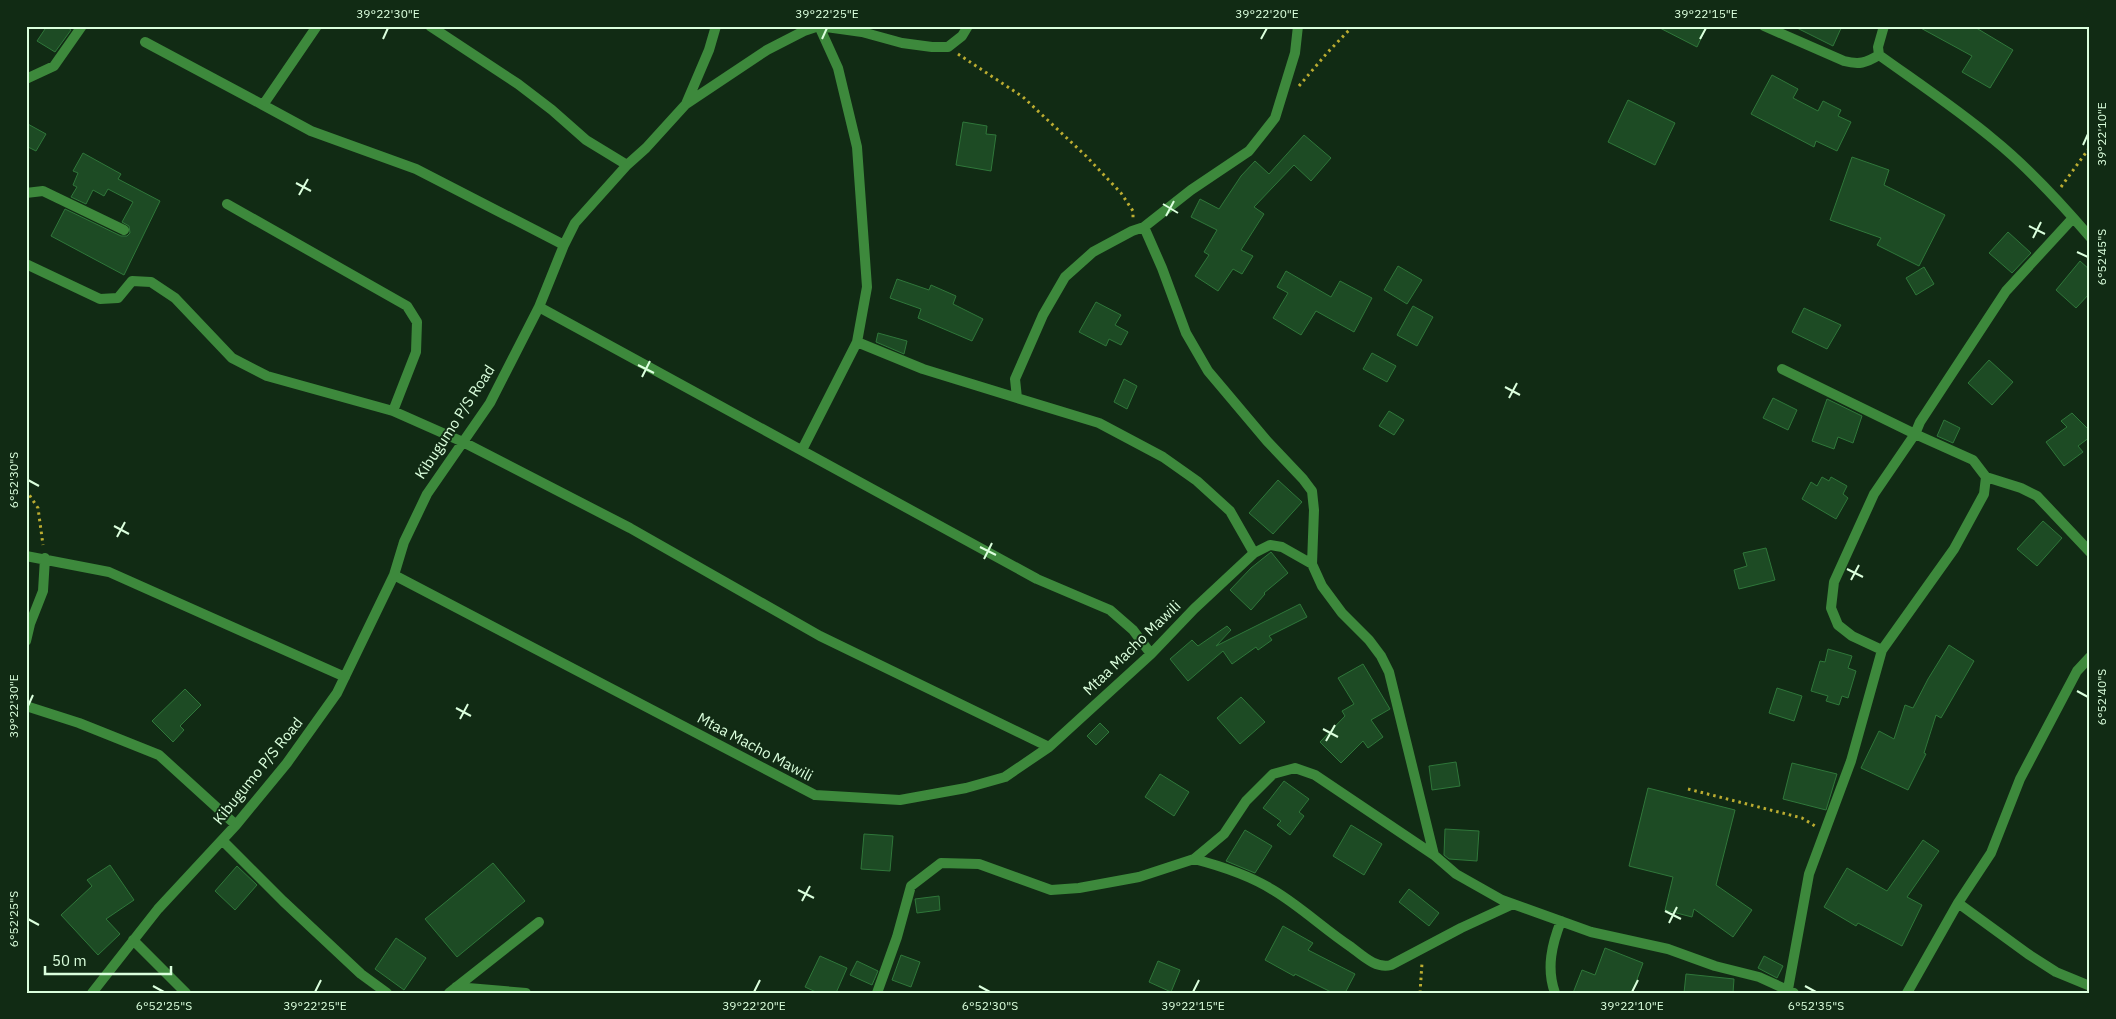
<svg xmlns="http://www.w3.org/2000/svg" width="2116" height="1019" font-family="'IBM Plex Sans',sans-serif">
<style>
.building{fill:#1d4b24;stroke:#2f773a}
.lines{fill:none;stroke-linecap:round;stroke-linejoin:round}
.path{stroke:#bcad31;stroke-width:3;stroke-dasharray:2.5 4;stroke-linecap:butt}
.street{stroke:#3d893c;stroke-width:10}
.ticks{fill:none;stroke:#dbffdd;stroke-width:2}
.labels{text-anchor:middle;stroke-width:4;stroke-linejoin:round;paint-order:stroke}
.street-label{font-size:15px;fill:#dbffdd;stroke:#112b14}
.neatline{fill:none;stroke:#dbffdd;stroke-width:2}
.ticks-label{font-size:12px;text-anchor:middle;fill:#dbffdd}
</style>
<rect width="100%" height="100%" fill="#112b14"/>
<!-- building -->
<path class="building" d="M47 26H65L71 30 55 52 37 41Z
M1656 26H1707L1697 47Z
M1793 26H1842L1833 46Z
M1917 26H1973L2013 50 1990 88 1962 72 1972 56Z
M1772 75 1798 89 1793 98 1818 111 1823 101 1841 110 1838 116 1851 122 1837 151 1816 141 1814 147 1751 114Z
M1628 100 1675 123 1655 165 1608 142Z
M963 122 987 126 986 134 996 135 991 171 956 165Z
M26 123 46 134 36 151 26 146Z
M1304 135 1331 158 1311 181 1294 165 1254 207 1264 214 1241 250 1253 256 1242 274 1233 269 1218 291 1195 276 1209 255 1204 252 1217 230 1191 217 1200 199 1219 209 1241 176 1255 161 1269 174Z
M83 153 121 174 118 179 160 201 124 275 51 236 65 209 121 236H127L130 233 129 226 122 222 133 202 108 189 104 196 93 190 86 204 71 197 77 187 73 185 78 173 73 171Z
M1852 157 1889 170 1884 185 1945 215 1919 266 1877 245 1881 238 1830 220Z
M2008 232 2031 253 2012 273 1989 253Z
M2080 261 2090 270V293L2076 308 2056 290Z
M1398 266 1422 280 1407 304 1384 290Z
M1924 267 1934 284 1916 295 1906 278Z
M1286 271 1331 297 1340 281 1372 298 1354 332 1316 311 1301 335 1273 318 1288 293 1277 287Z
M897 279 929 290 931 285 956 296 953 304 983 319 972 341 918 318 921 309 890 298Z
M1096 302 1121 315 1115 325 1128 332 1121 345 1109 339 1106 346 1079 332Z
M1413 306 1433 317 1417 346 1397 335Z
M1804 308 1841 325 1827 349 1792 332Z
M878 333 907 341 904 354 876 342Z
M1372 353 1396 366 1387 382 1363 369Z
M1989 360 2013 382 1992 405 1968 383Z
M1124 379 1137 386 1127 409 1114 402Z
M1773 398 1797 410 1788 430 1763 418Z
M1827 399 1862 416 1853 443 1838 437 1834 449 1812 441Z
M1389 411 1404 420 1394 435 1379 426Z
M2072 413 2090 431V437L2078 446 2083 452 2064 466 2046 442 2067 427 2061 421Z
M1944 420 1960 428 1953 443 1937 436Z
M1822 477 1829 481 1831 477 1847 486 1843 494 1848 498 1836 519 1802 499 1811 482 1817 486Z
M1278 480 1302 502 1273 534 1249 513Z
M2043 521 2062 538 2037 566 2017 549Z
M1766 548 1775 580 1739 589 1734 570 1747 566 1743 553Z
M1271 552 1288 573 1264 593 1265 594 1251 610 1230 590 1251 568Z
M1300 604 1307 617 1269 636 1272 640 1258 650 1256 647 1232 664 1223 651 1188 681 1170 659 1192 640 1198 646 1227 626 1231 630 1216 646Z
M1949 645 1974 661 1941 718 1936 715 1924 753 1926 754 1908 790 1861 768 1879 731 1894 739 1905 705 1913 708 1928 679Z
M1828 649 1852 656 1848 668 1856 671 1848 698 1842 696 1839 705 1826 701 1828 696 1811 691 1820 661 1825 662Z
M1363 664 1390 709 1371 720 1383 737 1368 748 1363 741 1341 763 1320 742 1345 716 1342 711 1354 704 1338 678Z
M1777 688 1802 696 1794 721 1769 713Z
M185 689 201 705 180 726 184 730 173 742 152 721Z
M1241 697 1265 722 1240 744 1217 718Z
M1100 723 1109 732 1096 745 1087 736Z
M1456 762 1460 786 1432 790 1429 766Z
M1792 763 1837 774 1826 810 1783 799Z
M1160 774 1189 792 1174 816 1145 797Z
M1284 781 1309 799 1299 812 1304 816 1290 835 1277 825 1281 821 1263 808Z
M1648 788 1735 810 1716 885 1752 910 1733 937 1694 909 1692 917 1665 910 1673 877 1629 866Z
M1351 825 1382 844 1364 875 1333 856Z
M1445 829 1479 831 1477 861 1449 859 1444 855Z
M1245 830 1272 846 1255 873 1226 861Z
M864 834 893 836 890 871 861 869Z
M1923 840 1939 851 1907 897 1922 905 1902 946 1858 923 1856 926 1824 907 1847 868 1887 891Z
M493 863 525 901 457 957 425 919Z
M110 865 134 900 106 919 120 934 98 955 61 915 92 886 87 880Z
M237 866 257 885 235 910 215 891Z
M1409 889 1439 913 1429 926 1399 902Z
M939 896 940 910 917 913 915 899Z
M1283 926 1313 943 1308 950 1355 974 1345 993H1333L1295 974 1294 976 1265 960Z
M396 938 426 958 404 990 375 969Z
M1605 948 1643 963 1632 993H1573L1582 970 1595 975Z
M901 955 920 962 911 987 892 980Z
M820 956 847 968 836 993H818L805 987Z
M1764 956 1783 966 1777 978 1758 968Z
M857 961 878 971 872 985 850 975Z
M1158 961 1180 970 1171 992 1149 982Z
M1686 974 1734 979 1733 993H1684Z"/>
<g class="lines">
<!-- path -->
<path class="path" d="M958 54 1023 97 1086 156 1121 193 1133 211V218
M1299 86 1327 53 1353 26
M2061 187 2090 147
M26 490 38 508 43 545
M1688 789 1802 818 1815 826
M1420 993 1422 963"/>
<!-- street -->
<path class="street" d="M317 26 263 105 311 131 416 169 564 245
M430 26 518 84 552 110 586 140 627 165
M1764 26 1844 61C1859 65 1866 63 1879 55
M1884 26 1878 47 1879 55C1918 83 1957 109 1993 139 2029 168 2060 202 2090 237
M145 42 263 105
M26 79 54 66 82 26
M686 104 709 50 716 26
M26 193 43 191 124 230
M227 204 407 306 417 322 416 352 393 411
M1144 227 1162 268 1186 333 1208 371 1267 441 1303 479 1312 491 1314 510 1312 564 1322 586 1342 613 1369 640 1381 656 1389 672 1434 855 1456 874 1502 900 1591 932 1668 949 1715 966 1759 977 1794 993
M26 264 100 299 118 298 132 281 151 282 175 298 232 358 267 376 393 411 463 442 630 528 820 636 1049 747
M539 307 1037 579 1110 610 1133 630 1151 654
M857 342 923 369 1017 398
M1782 369 1915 434 1874 494 1834 582 1831 608 1838 625 1852 636 1882 650
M802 450 857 342 867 287 857 147 838 68 819 26
M1986 477 2021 488 2037 496 2090 552
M1254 553 1230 511 1197 481 1163 457 1099 423 1017 398 1015 379 1043 315 1065 277 1093 252 1132 231 1144 227 1191 190 1249 151 1275 118 1295 53 1298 26
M26 556 109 572 345 677
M394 575 815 795 900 800 966 788 1005 777 1049 747 1151 654 1194 609 1254 553 1270 545 1282 547 1312 564
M26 641 30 624 43 591 45 558
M26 706 79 723 159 755 236 825
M222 840 283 901 361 974 387 993
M1194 859C1221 866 1249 875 1273 890 1300 906 1324 929 1351 947 1363 956 1376 969 1391 965L1461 928 1513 904
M1958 903 2028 954 2056 972 2090 986
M133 940 186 993
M456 987 526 993
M1788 989 1809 874 1851 761 1882 650 1954 549 1984 494 1986 477 1973 460 1915 434 1920 422 2006 291 2073 218
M92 993 158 909 236 825 287 763 337 693 394 575 404 542 427 494 490 403 539 307 564 245 575 223 627 165 646 148 686 104 767 50 804 31 819 26 862 32 902 43 932 47H948L962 36 968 26
M449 993 539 922
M877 993 897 937 911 886 941 863 979 864 1051 890 1079 888 1139 877 1194 859 1224 834 1246 801 1273 774 1295 768 1315 775 1434 855
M1555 993C1546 968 1552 944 1561 921
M1907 993 1958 903 1991 853 2020 779 2077 671 2090 657"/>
</g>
<!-- ticks -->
<path class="ticks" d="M383 39 388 28M822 39 827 28M1261 39 1267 28M1700 39 1706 28M2083 145 2088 134M296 183 311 191M299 195 308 179M1163 204 1178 213M1166 216 1174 201M2029 226 2045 234M2033 238 2041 222M2077 252 2088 257M638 365 654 373M642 377 650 361M1505 387 1520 395M1509 398 1517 383M28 480 39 486M114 526 129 534M117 537 125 522M980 547 996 555M984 559 992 543M1847 569 1863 577M1851 580 1859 565M2077 691 2088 697M28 706 33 695M456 708 471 716M460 719 468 704M1323 729 1338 737M1326 741 1335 725M798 890 814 898M802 901 810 886M1665 911 1681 919M28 919 39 925M1669 923 1677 907M153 986 164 992M979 986 990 992M1805 986 1816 992M315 992 321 980M754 992 760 980M1193 992 1199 980M1632 992 1638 980"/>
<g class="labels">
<!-- street labels -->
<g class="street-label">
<text transform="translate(455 422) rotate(-57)" y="5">Kibugumo P/S Road</text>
<text transform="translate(1132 648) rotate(-44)" y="5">Mtaa Macho Mawili</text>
<text transform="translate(755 747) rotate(28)" y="5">Mtaa Macho Mawili</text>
<text transform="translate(258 771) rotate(-51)" y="5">Kibugumo P/S Road</text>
</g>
</g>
<!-- border -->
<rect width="2116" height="1019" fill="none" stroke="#112b14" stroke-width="55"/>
<!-- scale -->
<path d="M45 966v8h126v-8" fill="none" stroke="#dbffdd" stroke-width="2.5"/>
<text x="52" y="966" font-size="15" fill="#dbffdd" stroke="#112b14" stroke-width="4" paint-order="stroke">50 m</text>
<rect x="28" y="28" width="2060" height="964" class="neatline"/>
<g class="ticks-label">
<text x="388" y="18">39°22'30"E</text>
<text x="827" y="18">39°22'25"E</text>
<text x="1267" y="18">39°22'20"E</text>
<text x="1706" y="18">39°22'15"E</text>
<text transform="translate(2102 134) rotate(-90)" y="4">39°22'10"E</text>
<text transform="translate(2102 257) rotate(-90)" y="4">6°52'45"S</text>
<text transform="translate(14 480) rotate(-90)" y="4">6°52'30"S</text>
<text transform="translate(2102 697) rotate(-90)" y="4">6°52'40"S</text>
<text transform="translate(14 706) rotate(-90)" y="4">39°22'30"E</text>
<text transform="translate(14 919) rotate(-90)" y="4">6°52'25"S</text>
<text x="164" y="1010">6°52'25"S</text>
<text x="315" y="1010">39°22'25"E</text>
<text x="754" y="1010">39°22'20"E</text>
<text x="990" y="1010">6°52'30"S</text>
<text x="1193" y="1010">39°22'15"E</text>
<text x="1632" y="1010">39°22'10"E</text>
<text x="1816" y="1010">6°52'35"S</text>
</g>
</svg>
